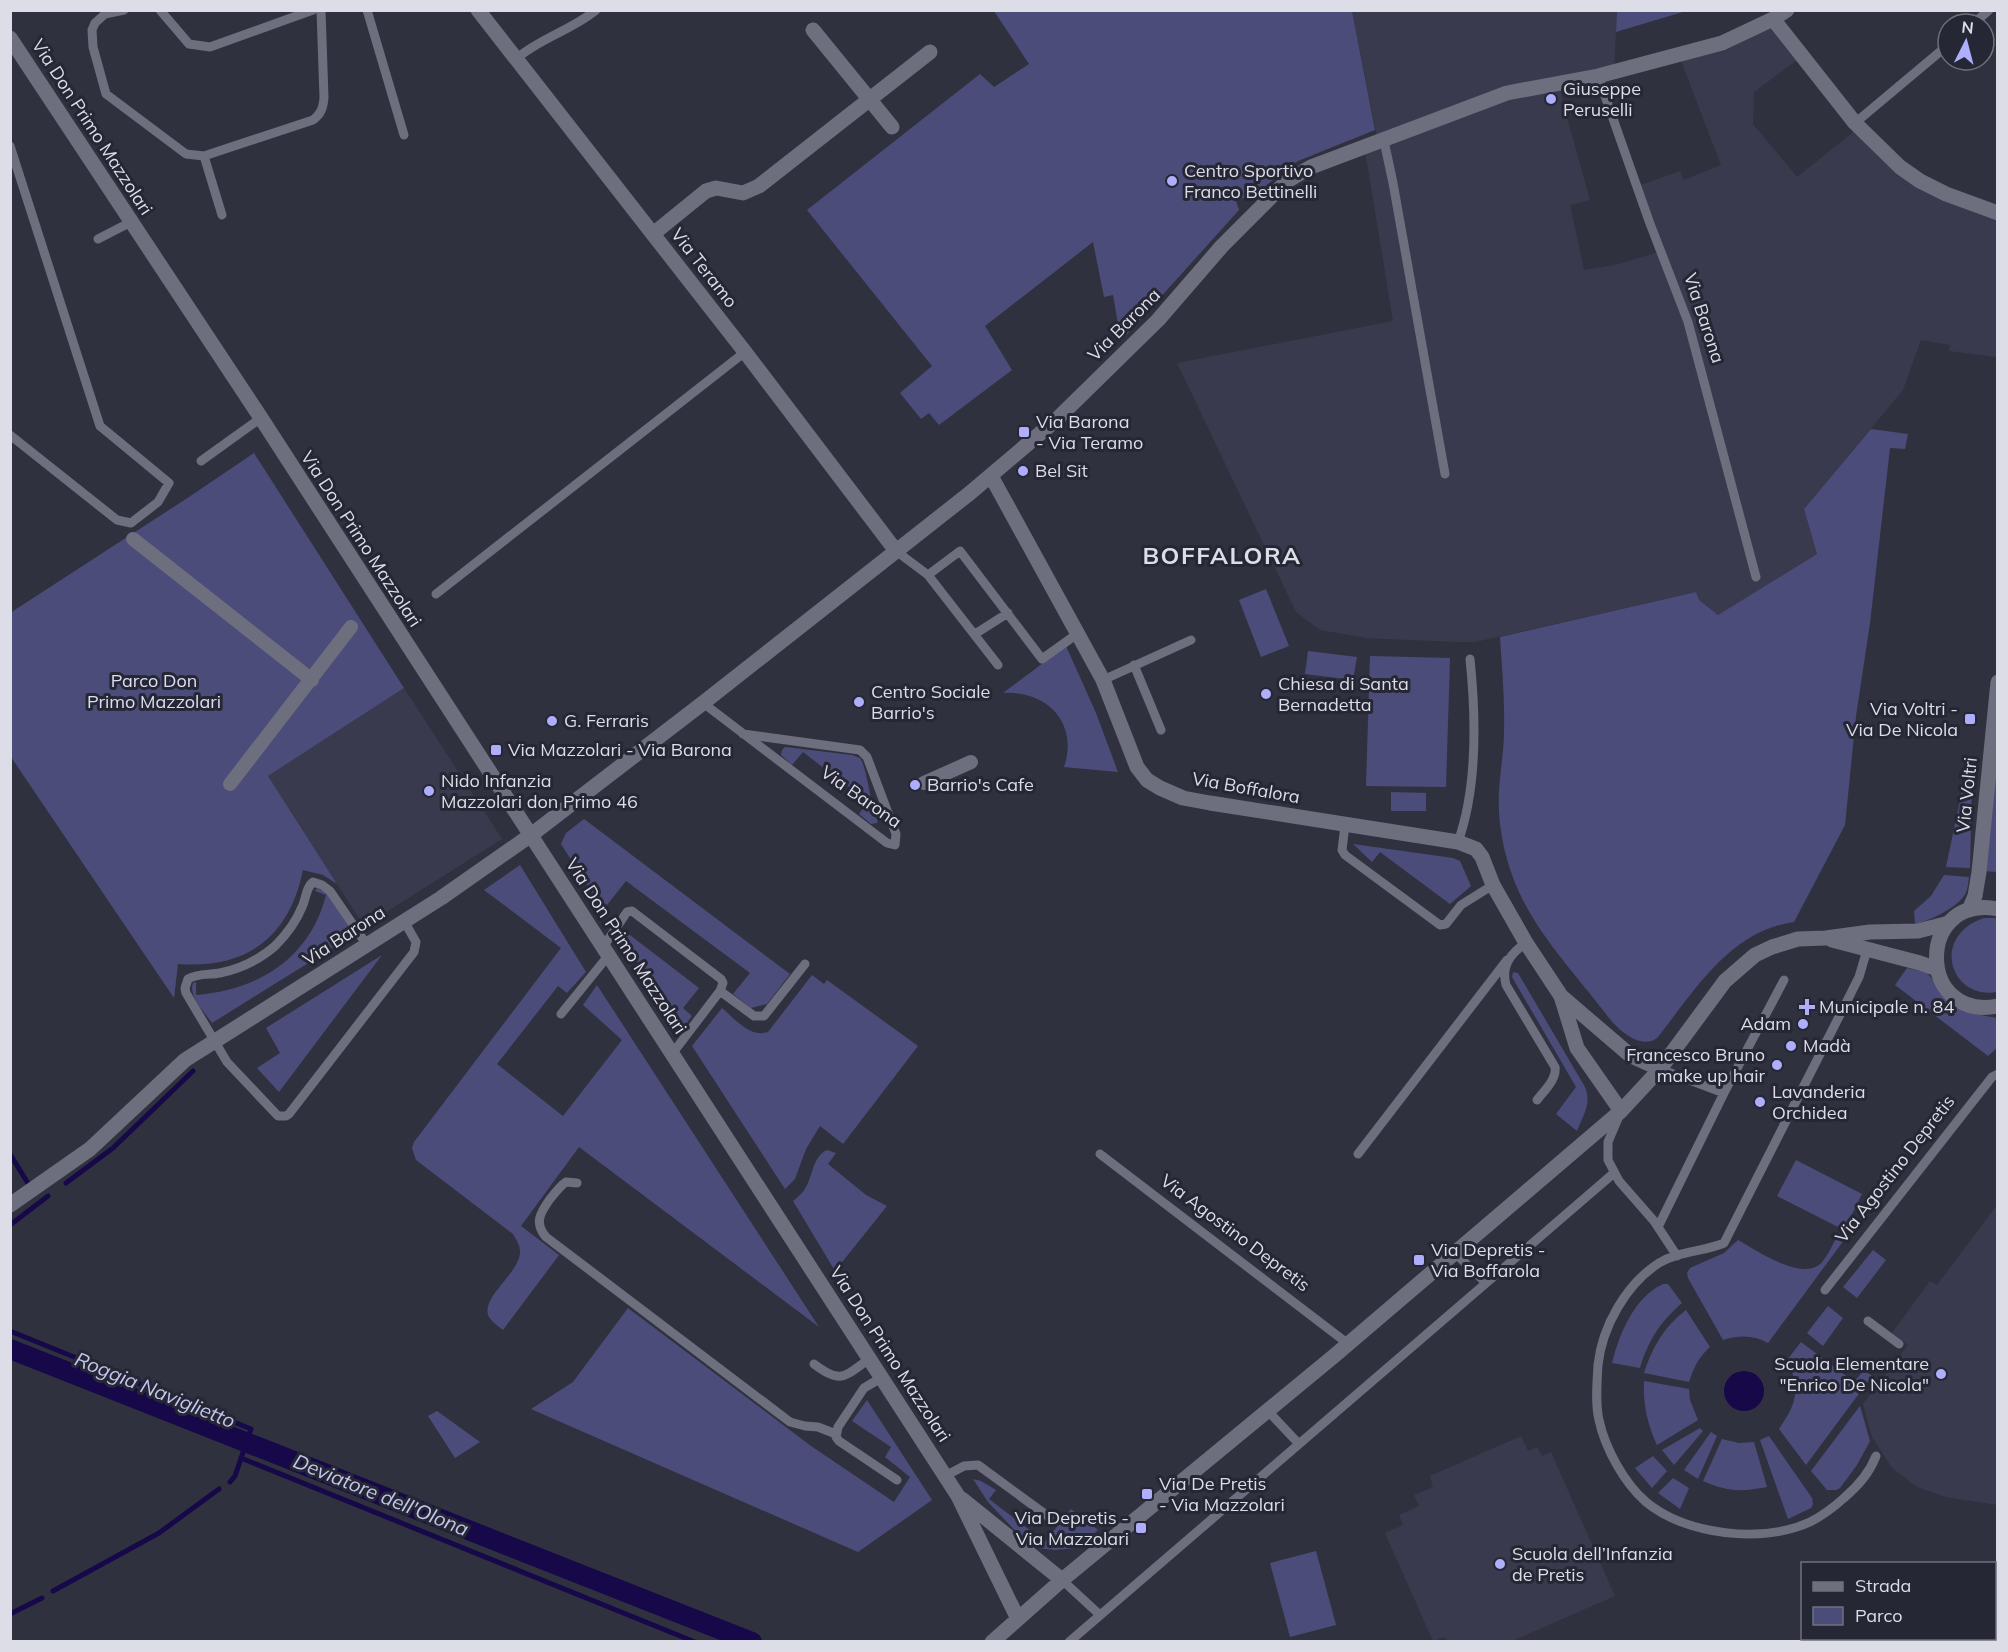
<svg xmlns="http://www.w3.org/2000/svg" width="2008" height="1652" font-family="Mulish,sans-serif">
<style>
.built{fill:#393a4e}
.green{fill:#4c4c7b}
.water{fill:#170849}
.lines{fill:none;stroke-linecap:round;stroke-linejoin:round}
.stream{stroke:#170849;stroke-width:5}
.canal{stroke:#170849;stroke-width:20}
.service{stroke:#6d6e7e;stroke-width:9}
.pedestrian{stroke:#6d6e7e;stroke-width:14}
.minor{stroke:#6d6e7e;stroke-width:15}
.poi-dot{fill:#aeaefb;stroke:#262735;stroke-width:2}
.labels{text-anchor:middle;stroke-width:6;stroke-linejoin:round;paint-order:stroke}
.poi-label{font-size:18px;fill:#dddde7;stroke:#262735;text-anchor:start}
.street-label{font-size:18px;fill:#dddde7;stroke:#262735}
.park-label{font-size:18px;fill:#dddef3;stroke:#262735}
.water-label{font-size:20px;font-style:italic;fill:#c5c6ee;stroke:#262735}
.district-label{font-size:24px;font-weight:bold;letter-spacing:1.5px;fill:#dddde7;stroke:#262735}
</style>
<rect width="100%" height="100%" fill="#30313f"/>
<!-- built -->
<path class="built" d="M1352 11H1617L1614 70 1507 92 1378 142Z
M1773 24 1800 58 1754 92 1753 124 1797 177 1856 130 1898 171 1997 216V357L1949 351 1950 345 1921 340 1903 390 1804 509 1817 554 1718 615 1699 600 1696 592 1475 642H1455L1366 638 1320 630 1296 612 1177 363 1393 321 1365 150 1508 95 1560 85 1563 103 1590 200 1570 205 1584 270 1615 265 1663 251 1641 185 1680 171 1684 180 1721 165 1680 58Z
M404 688 502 839 364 926 268 776Z
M1997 1205V1505L1946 1497 1917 1487 1892 1468 1872 1437 1863 1404 1908 1345 1892 1333 1930 1281 1937 1285Z
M1521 1436 1528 1451 1537 1447 1542 1456 1551 1452 1615 1596 1512 1641H1448L1445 1637 1433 1641 1385 1533 1403 1525 1399 1515 1419 1506 1414 1495 1433 1487 1430 1476Z"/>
<!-- green -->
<path class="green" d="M994 11H1352L1375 130 1298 161 1282 172 1249 201 1246 197 1236 201 1239 210 1121 341 1113 295 1104 297 1093 242 985 326 1012 370 939 425 929 413 921 419 900 393 932 366 807 210 980 74 994 87 1029 64Z
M1617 11V10L1686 11 1616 32Z
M1871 429 1908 434 1905 449 1890 448 1870 623 1856 716 1845 825 1794 922C1730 931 1695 990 1658 1037 1641 1052 1616 1028 1606 1014 1577 976 1539 936 1519 892 1505 861 1497 825 1499 791 1500 771 1504 752 1504 732 1505 700 1502 669 1500 637L1696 592 1699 600 1718 615 1817 554 1804 509Z
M254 453 404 688 268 776 337 884 323 875 303 870C289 938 246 969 178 964L174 998 11 757 10 613 189 497Z
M1266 589 1289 646 1261 657 1239 600Z
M1066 646 1096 713 1118 772 1064 767C1079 723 1047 690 1003 693Z
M1308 651 1357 657 1353 680 1305 674Z
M1370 656 1450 658 1446 787 1366 786Z
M785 747 852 755 860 758C867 769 868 791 873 804 876 811 879 816 877 823L871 824 859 814 868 802 803 752 792 765 781 755 782 750Z
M1997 755V872L1984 871Z
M1966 772 1972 778 1970 868 1946 867Z
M1391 792 1426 793V811H1391Z
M584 819 790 974 767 1004 751 1008 733 994 750 973 626 881 603 910 561 844 566 833Z
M1353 844 1453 858 1460 861 1471 886 1450 904 1380 852 1372 862Z
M520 865 586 972 567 993 558 986 497 1064 563 1116 622 1040 583 1005 597 985 819 1327 579 1147 521 1226 559 1255 503 1330C498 1326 492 1322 489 1317 479 1297 521 1273 520 1251 520 1245 516 1239 513 1234L416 1160 412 1148 414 1142 561 948 484 890Z
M1944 875 1969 877C1968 883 1968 891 1964 896 1957 907 1928 922 1915 924L1914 911 1931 896Z
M317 888 327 893 355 934 212 1023C205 1013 188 996 193 983L196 982V995C259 990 310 958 326 895L315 891Z
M1984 918H1997V992C1950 1000 1930 936 1984 918Z
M626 932 699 988 683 1008 692 1016 681 1030 621 937Z
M382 955 279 1092 257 1068 280 1053 266 1028Z
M1907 968 1926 972C1932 978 1936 984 1941 991 1955 1011 1975 1014 1997 1018V1048L1988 1056 1895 985Z
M1513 972 1518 973 1585 1087C1592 1104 1583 1115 1577 1131L1556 1114 1576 1087 1512 977Z
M812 975 824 984 827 980 918 1046 843 1144 820 1126 806 1149 795 1179 785 1189 692 1046 722 1008C735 1019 750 1038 768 1032Z
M827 1150 836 1153 828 1164 866 1195 887 1206 835 1271 793 1201C798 1197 803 1193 806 1187 813 1175 813 1156 827 1150Z
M1796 1160 1862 1194 1844 1230 1777 1196Z
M1840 1232 1847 1236 1768 1343C1754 1335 1738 1335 1723 1340L1688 1278 1687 1273 1690 1268 1724 1253 1738 1240C1757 1251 1806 1284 1823 1261 1830 1252 1834 1241 1840 1232Z
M1873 1250 1886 1260 1857 1298 1843 1287Z
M1663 1284H1668L1682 1303C1660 1322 1648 1341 1640 1368L1612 1363C1619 1335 1634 1297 1663 1284Z
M1828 1306 1843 1318 1823 1346 1807 1333Z
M628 1308 811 1446 894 1502 910 1477 885 1457 891 1447 852 1421 867 1400 932 1500 858 1552 531 1409 573 1382Z
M1686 1310 1710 1347C1698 1358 1694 1367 1689 1382L1644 1373C1653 1346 1664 1327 1686 1310Z
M1801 1342 1854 1382 1864 1370 1872 1376 1806 1465 1779 1429C1797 1403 1801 1389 1787 1360Z
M1644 1381 1689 1389 1690 1400 1698 1420 1657 1445C1647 1423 1643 1404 1644 1381Z
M1860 1406 1870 1441 1857 1465 1840 1488 1836 1490H1827L1811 1471Z
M437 1411 480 1442 455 1458 428 1416Z
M1700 1428 1703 1431 1674 1465 1662 1450Z
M1711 1432 1717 1436 1698 1479 1684 1470Z
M1769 1436 1812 1498 1813 1504 1811 1508 1788 1519 1760 1440Z
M1722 1439 1739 1443 1754 1442 1767 1487C1741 1492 1728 1492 1703 1481Z
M1653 1456 1667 1471 1652 1488 1635 1468Z
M1673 1478 1689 1488 1680 1509 1658 1493Z
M973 1479 981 1481 996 1490 989 1499 1045 1542 1071 1509 1098 1530 1082 1544 1075 1548 1055 1550 1038 1548 1023 1539 988 1502Z
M1316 1551 1336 1625 1290 1637 1270 1563Z"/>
<!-- water -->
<path class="water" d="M1724 1391a20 20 0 1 1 40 0a20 20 0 1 1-40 0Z"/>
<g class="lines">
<!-- stream -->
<path class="stream" d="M10 1154 29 1185
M66 1183 113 1148 193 1071
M10 1225 48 1196
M10 1331 251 1429 235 1476 230 1482
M241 1458 695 1642
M53 1591 159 1533 219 1489
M10 1614 42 1598"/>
<!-- canal -->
<path class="canal" d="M10 1349 752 1642"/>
<!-- service -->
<path class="service" d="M124 10 105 14 95 23 92 30 93 47 106 94 186 154 204 156 313 120C321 114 323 108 324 98L321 10
M160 10 189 44 210 47 313 10
M367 10 404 135
M1973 24 1989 10
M516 59C540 38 572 30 596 10
M1598 76 1649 221 1688 322 1756 577
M1855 123 1948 45
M1384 141 1393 183 1445 474
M10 146 100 426 169 483 158 502 131 523 117 520 10 435
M204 156 222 215
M98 239 131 222
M201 461 261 418
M896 551 928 575 998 665
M928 575 960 551 1042 659 1077 634
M436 594 745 352
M975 634 1008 613
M1134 665 1161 730
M1103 680 1191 640
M703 703 887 843 895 845 896 834 867 757 860 750 743 734
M1345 825 1342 850 1345 855 1440 925 1446 924 1461 905 1493 885
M1458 842C1478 786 1476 717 1470 659
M1526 943C1511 953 1501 965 1506 985L1555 1067C1557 1079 1544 1091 1537 1100
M367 945 330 891 322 885 313 882C306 887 306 899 302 907 296 922 286 935 275 946 260 959 240 969 220 973 210 975 197 973 188 979L185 988 186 993 227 1062 278 1116H286L289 1114 414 952 416 942 404 921
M603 947 627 912 632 911 721 979 723 983 720 991 672 1054
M1867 950 1859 977 1847 1001 1724 1243C1703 1252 1679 1251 1659 1263 1626 1284 1602 1327 1598 1365 1597 1383 1595 1403 1599 1420 1605 1448 1624 1483 1646 1502 1686 1535 1762 1544 1810 1522 1822 1516 1834 1507 1844 1498 1858 1486 1869 1474 1876 1456
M720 991 754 1016H764L805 964
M561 1014 608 956
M1660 1069 1724 1093
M1619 1116 1608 1142V1160L1619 1181 1654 1221 1677 1256
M1100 1154 1347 1343
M1358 1154 1507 960
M577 1183 566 1182C560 1186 555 1193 550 1199 540 1213 534 1223 546 1237L790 1422 805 1426 818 1427 836 1434
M1658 1227 1724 1093 1784 980
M1454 1252 1486 1283
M1825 1290 1992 1077 1998 1074
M1868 1321 1899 1344
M814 1364C841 1385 845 1376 869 1359
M881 1378 864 1388 838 1427 836 1437 839 1441 897 1480
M1268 1411 1299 1444
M945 1476 964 1466 978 1465 1049 1517
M1062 1580 1100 1615
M1069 1642 1614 1173"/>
<!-- pedestrian -->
<path class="pedestrian" d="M133 539 312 680
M924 783 971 762
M230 784 351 627"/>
<!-- minor -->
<path class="minor" d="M478 10 745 352 896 551
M1773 19 1855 123 1900 167 1920 181 1946 194 1998 213
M813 30 892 127
M10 38 261 418 958 1496 1018 1619
M653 234 706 191 716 188 743 193 759 186 930 52
M991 476 1103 680 1137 767 1147 780 1160 788 1183 798 1210 803 1458 842 1476 849 1482 857 1493 885 1526 943 1561 996 1631 1056 1660 1069
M1998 909C1916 893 1916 1022 1998 1006
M1969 910 1975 896 1979 872 1998 682
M1832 940 1920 963 1937 969
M1561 996 1577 1048 1621 1111
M10 1205 90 1149 185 1060 441 898 531 835 703 703 970 493 1056 420 1158 320 1222 246 1287 181 1311 167 1507 93 1598 76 1722 43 1773 19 1787 10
M962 1499 1062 1580
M992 1642 1062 1580 1334 1356 1621 1111 1660 1069 1725 981 1755 955 1772 947 1798 939 1826 938 1870 932 1918 931 1949 923"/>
</g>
<!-- markers -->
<g class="poi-dot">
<circle cx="1551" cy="99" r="6"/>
<circle cx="1172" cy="181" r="6"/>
<rect x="1018" y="426" width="12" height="12" rx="3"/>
<circle cx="1023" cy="471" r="6"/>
<circle cx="1266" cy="694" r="6"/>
<circle cx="859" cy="702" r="6"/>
<rect x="1964" y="713" width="12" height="12" rx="3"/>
<circle cx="552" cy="721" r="6"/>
<rect x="490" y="744" width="12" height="12" rx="3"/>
<circle cx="915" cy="785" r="6"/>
<circle cx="429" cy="791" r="6"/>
<path d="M1804 998h6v6h6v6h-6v6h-6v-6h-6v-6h6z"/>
<circle cx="1803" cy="1024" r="6"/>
<circle cx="1791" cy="1046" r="6"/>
<circle cx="1777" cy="1065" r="6"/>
<circle cx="1760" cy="1102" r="6"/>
<rect x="1413" y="1254" width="12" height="12" rx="3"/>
<circle cx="1941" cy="1374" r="6"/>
<rect x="1141" y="1488" width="12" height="12" rx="3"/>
<rect x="1135" y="1522" width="12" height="12" rx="3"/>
<circle cx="1500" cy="1564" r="6"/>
</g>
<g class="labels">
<!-- poi labels -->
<g class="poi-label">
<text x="1563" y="95">Giuseppe<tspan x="1563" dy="21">Peruselli</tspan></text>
<text x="1184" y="177">Centro Sportivo<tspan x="1184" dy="21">Franco Bettinelli</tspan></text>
<text x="1036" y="428">Via Barona<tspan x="1036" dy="21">- Via Teramo</tspan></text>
<text x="1035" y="477">Bel Sit</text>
<text x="1278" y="690">Chiesa di Santa<tspan x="1278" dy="21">Bernadetta</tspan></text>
<text x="871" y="698">Centro Sociale<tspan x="871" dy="21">Barrio's</tspan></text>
<text x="1958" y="715" text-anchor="end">Via Voltri -<tspan x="1958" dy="21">Via De Nicola</tspan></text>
<text x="564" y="727">G. Ferraris</text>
<text x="508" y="756">Via Mazzolari - Via Barona</text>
<text x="441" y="787">Nido Infanzia<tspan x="441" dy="21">Mazzolari don Primo 46</tspan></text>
<text x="927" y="791">Barrio's Cafe</text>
<text x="1819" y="1013">Municipale n. 84</text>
<text x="1791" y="1030" text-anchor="end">Adam</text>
<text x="1803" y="1052">Madà</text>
<text x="1765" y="1061" text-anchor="end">Francesco Bruno<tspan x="1765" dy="21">make up hair</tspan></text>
<text x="1772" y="1098">Lavanderia<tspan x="1772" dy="21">Orchidea</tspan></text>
<text x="1431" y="1256">Via Depretis -<tspan x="1431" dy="21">Via Boffarola</tspan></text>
<text x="1929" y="1370" text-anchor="end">Scuola Elementare<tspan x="1929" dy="21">"Enrico De Nicola"</tspan></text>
<text x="1159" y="1490">Via De Pretis<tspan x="1159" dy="21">- Via Mazzolari</tspan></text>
<text x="1129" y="1524" text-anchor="end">Via Depretis -<tspan x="1129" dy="21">Via Mazzolari</tspan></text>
<text x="1512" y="1560">Scuola dell’Infanzia<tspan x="1512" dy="21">de Pretis</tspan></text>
</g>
<!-- street labels -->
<g class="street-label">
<text transform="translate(92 127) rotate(57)" y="6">Via Don Primo Mazzolari</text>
<text transform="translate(704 268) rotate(52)" y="6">Via Teramo</text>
<text transform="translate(1704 318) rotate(72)" y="6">Via Barona</text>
<text transform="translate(1124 325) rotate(-45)" y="6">Via Barona</text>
<text transform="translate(361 539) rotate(57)" y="6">Via Don Primo Mazzolari</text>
<text transform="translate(1246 788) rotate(10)" y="6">Via Boffalora</text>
<text transform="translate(1967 795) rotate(-84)" y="6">Via Voltri</text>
<text transform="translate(861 797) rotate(35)" y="6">Via Barona</text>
<text transform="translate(344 936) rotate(-33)" y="6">Via Barona</text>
<text transform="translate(626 946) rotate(57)" y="6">Via Don Primo Mazzolari</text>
<text transform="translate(1895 1169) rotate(-52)" y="6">Via Agostino Depretis</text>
<text transform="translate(1235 1233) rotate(37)" y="6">Via Agostino Depretis</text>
<text transform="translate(890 1354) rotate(57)" y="6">Via Don Primo Mazzolari</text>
</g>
<!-- park labels -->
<g class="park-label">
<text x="154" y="687">Parco Don<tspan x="154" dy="21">Primo Mazzolari</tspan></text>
</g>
<!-- water labels -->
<g class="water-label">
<text transform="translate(155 1390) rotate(22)" y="7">Roggia Naviglietto</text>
<text transform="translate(381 1495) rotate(22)" y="7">Deviatore dell'Olona</text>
</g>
<!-- district labels -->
<g class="district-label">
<text x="1222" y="564">BOFFALORA</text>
</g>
</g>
<!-- border -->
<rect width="2008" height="1652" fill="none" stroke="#dddde7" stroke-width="24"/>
<!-- legend -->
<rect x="1801" y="1562" width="195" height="78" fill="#262735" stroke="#6f707c" stroke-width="1.5"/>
<rect x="1813" y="1582" width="30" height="9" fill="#6d6e7e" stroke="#6f707c" stroke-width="1.5"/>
<text x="1855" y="1592" font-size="18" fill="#dddde7">Strada</text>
<rect x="1813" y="1607" width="30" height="18" fill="#4c4c7b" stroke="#6f707c" stroke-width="1.5"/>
<text x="1855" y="1622" font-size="18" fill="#dddde7">Parco</text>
<!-- north arrow -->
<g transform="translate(1966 42) rotate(6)"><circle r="28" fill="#262735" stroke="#6f707c" stroke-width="1.5"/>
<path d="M0-4.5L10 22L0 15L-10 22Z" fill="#aeaefb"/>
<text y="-9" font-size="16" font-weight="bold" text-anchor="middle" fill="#dddde7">N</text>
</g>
</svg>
